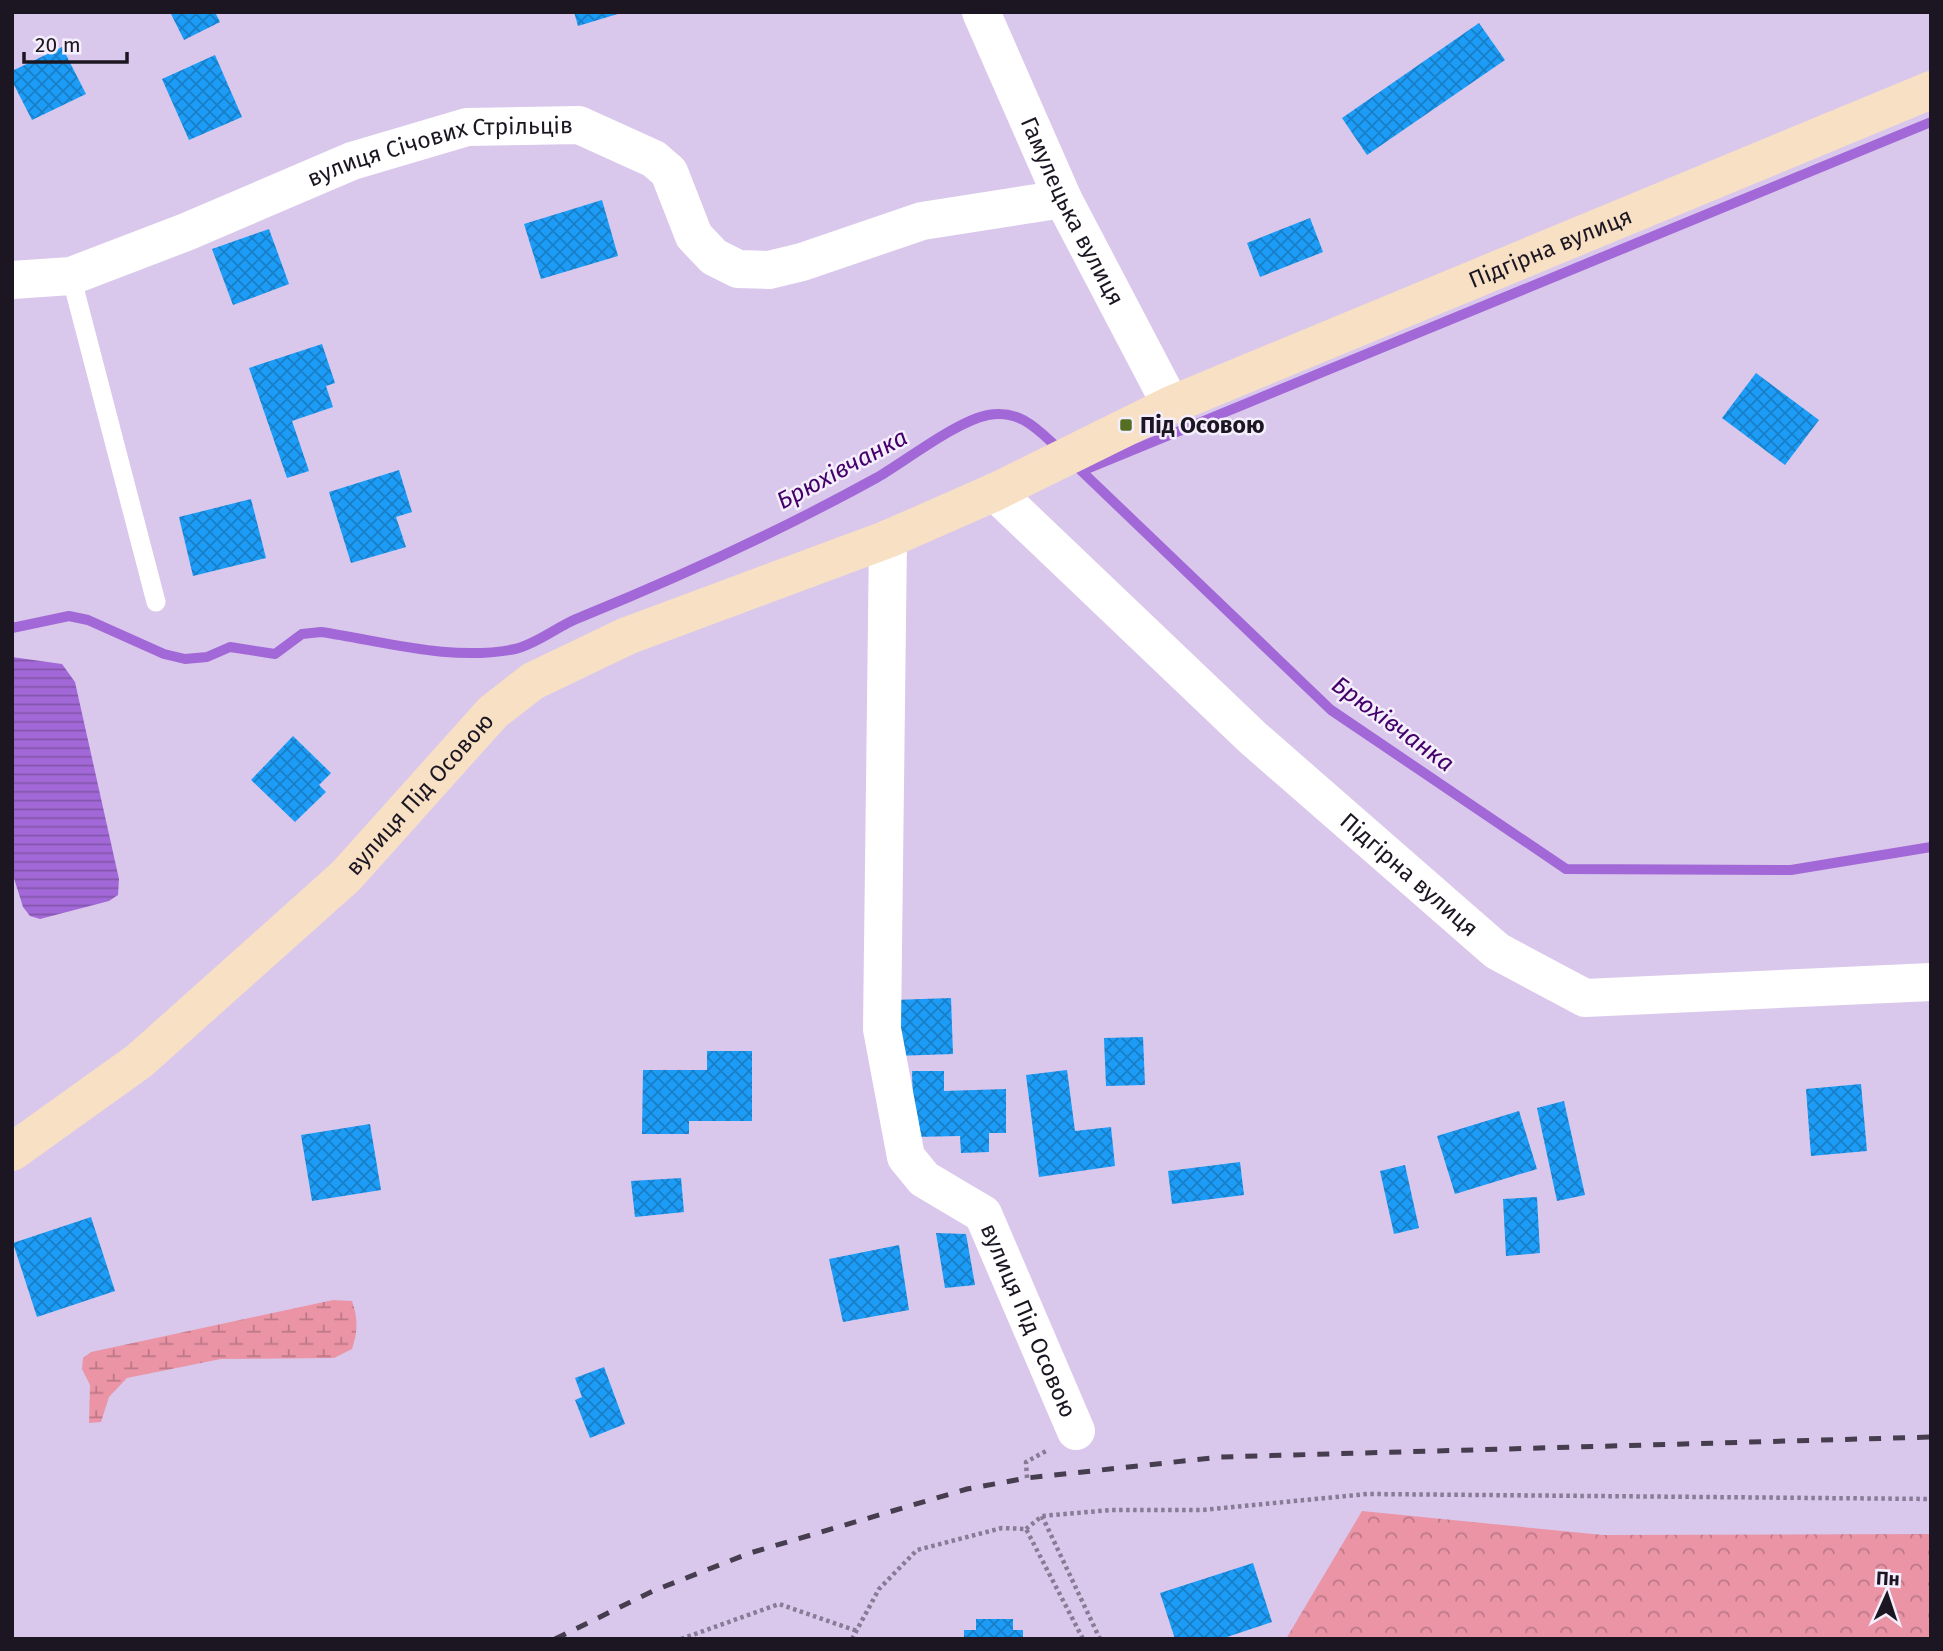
<svg xmlns="http://www.w3.org/2000/svg" width="1943" height="1651" font-family="'Fira Sans',sans-serif">
<style>
.forest{fill:url(#forest-crowns)}
.wetland{fill:url(#wetland-marsh)}
.water{fill:url(#water-rules)}
.lines{fill:none;stroke-linecap:round;stroke-linejoin:round}
.stream{stroke:#a368d7;stroke-width:10}
.building{fill:url(#building-cross-hatch)}
.path{stroke:#877b95;stroke-width:4.5;stroke-dasharray:3.5 3.5;stroke-linecap:butt}
.lane{stroke:#fff;stroke-width:19}
.street{stroke:#fff;stroke-width:38}
.secondary{stroke:#f7e0c4;stroke-width:38}
.rail{stroke:#463e4f;stroke-width:5;stroke-dasharray:12 12;stroke-linecap:butt}
.poi-dot{fill:#546f23;stroke:#f5eefc;stroke-width:2.5}
.labels{text-anchor:middle;stroke-width:5;stroke-linejoin:round;paint-order:stroke}
.street-label{font-size:23px;fill:#1c1622;stroke:#f5eefc}
.poi-label{font-size:23px;font-weight:bold;fill:#1c1622;stroke:#f5eefc;text-anchor:start}
.water-label{font-size:24px;font-style:italic;fill:#43006a;stroke:#f5eefc}
</style>
<defs>
<pattern id="forest-crowns" width="20" height="18" patternUnits="userSpaceOnUse" patternTransform="scale(1.75)"><rect width="20" height="18" fill="#ea94a6"/><path d="M2 6a3 3 0 1 1 6 0M12 15a3 3 0 1 1 6 0" fill="none" stroke="#bd7887"/></pattern>
<pattern id="wetland-marsh" width="20" height="14" patternUnits="userSpaceOnUse" patternTransform="scale(1.75)"><rect width="20" height="14" fill="#ea94a6"/><path d="M1 5h8M5 5V1M11 12h8M15 12V8" fill="none" stroke="#bd7887"/></pattern>
<pattern id="water-rules" width="6" height="5" patternUnits="userSpaceOnUse" patternTransform="scale(1.75)"><rect width="6" height="5" fill="#a368d7"/><path d="M0 2.5h6" fill="none" stroke="#8455ae"/></pattern>
<pattern id="building-cross-hatch" width="8" height="8" patternUnits="userSpaceOnUse" patternTransform="scale(1.75)"><rect width="8" height="8" fill="#1c9cf6"/><path d="M0 0l8 8M0 8l8-8" fill="none" stroke="#187ec7"/></pattern>
</defs>
<rect width="100%" height="100%" fill="#d9c8ec"/>
<!-- forest -->
<path class="forest" d="M1362 1511 1603 1535 1931 1534V1639H1286Z"/>
<!-- wetland -->
<path class="wetland" d="M333 1300 352 1301C358 1318 358 1331 352 1349L334 1358 221 1359 127 1378 109 1397 101 1422 89 1423 90 1385 82 1369 83 1358 91 1352Z"/>
<!-- water -->
<path class="water" d="M12 657 62 664 75 682 119 879 118 895 109 901 40 919 30 916 23 907 12 872Z"/>
<g class="lines">
<!-- stream -->
<path class="stream" d="M1071 461 1331 710 1566 869 1791 870 1931 847
M1082 471 1931 122
M12 628 69 616 88 620 164 654 185 659 207 657 230 647 275 654 302 634 321 632C383 641 452 662 515 649 537 644 559 625 581 617 682 576 782 530 878 477 907 460 957 421 988 415 1021 409 1038 430 1060 450"/>
</g>
<!-- building -->
<path class="building" d="M170 12H215L220 22 184 40Z
M574 12H621V13L578 26Z
M1479 23 1505 60 1367 155 1342 118Z
M62 47 86 94 32 120 12 81V71Z
M215 55 242 117 189 140 162 79Z
M602 200 618 256 541 279 524 224Z
M1310 218 1323 252 1260 277 1247 243Z
M269 229 289 284 233 305 212 249Z
M322 344 335 383 326 386 333 407 292 421 309 471 287 478 249 368Z
M1756 373 1819 420 1785 465 1722 418Z
M399 470 412 512 396 517 406 547 351 563 329 492Z
M251 499 266 558 193 576 179 517Z
M293 736 331 773 319 785 326 792 295 822 251 780Z
M951 998 953 1054 895 1056 893 1000Z
M1143 1037 1145 1085 1106 1086 1104 1038Z
M707 1051H752V1121H689V1134H642L643 1070H707Z
M1067 1070 1075 1131 1111 1127 1115 1166 1039 1177 1026 1075Z
M912 1071H944V1091L1006 1089V1133H989V1152L961 1153 960 1136 914 1137Z
M1861 1084 1867 1151 1811 1156 1806 1089Z
M1564 1101 1585 1195 1557 1201 1537 1108Z
M1519 1111 1537 1169 1455 1194 1437 1136Z
M370 1124 381 1190 312 1201 301 1135Z
M1240 1162 1244 1195 1172 1204 1168 1171Z
M1405 1165 1419 1228 1394 1234 1380 1171Z
M681 1178 684 1212 635 1217 631 1181Z
M1537 1197 1540 1253 1506 1256 1503 1199Z
M91 1217 115 1291 37 1317 13 1243Z
M936 1233 966 1234 975 1285 945 1288Z
M899 1245 909 1310 843 1322 829 1259Z
M604 1367 625 1424 590 1438 575 1400 582 1397 575 1378Z
M1253 1563 1272 1622 1221 1639H1175L1160 1593Z
M976 1619H1013V1630H1023V1639H964V1630H976Z"/>
<g class="lines">
<!-- path -->
<path class="path" d="M1027 1478 1026 1462 1046 1451
M1042 1516 1100 1639
M1026 1529 1042 1516 1111 1510H1202L1367 1494 1931 1499
M681 1639 779 1604 857 1631
M852 1639 879 1589 917 1550 1002 1528 1026 1529 1083 1639"/>
<!-- lane -->
<path class="lane" d="M71 276 156 602"/>
<!-- street -->
<g class="street">
<path id="s1" d="M981 12 1063 199 1171 405"/>
<path id="s2" d="M12 280 71 276 186 232 352 161 467 127 579 125 654 159 669 172 694 236 714 257 738 269 769 270 802 262 922 221 1063 199"/>
<path id="s3" d="M995 492 1253 738 1497 951 1585 998 1931 982"/>
<path id="s4" d="M888 539 882 1029 906 1157 924 1179 983 1214 1076 1431"/>
</g>
<!-- secondary -->
<path class="secondary" id="s5" d="M12 1152 139 1061 346 876 493 712 533 681 627 636 888 539 995 492 1171 405 1931 90"/>
<!-- rail -->
<path class="rail" d="M555 1639 653 1591 750 1553 967 1489 1027 1478 1221 1457 1931 1437"/>
</g>
<!-- markers -->
<rect class="poi-dot" x="1119" y="418" width="14" height="14" rx="3.5"/>
<g class="labels">
<!-- street labels -->
<g class="street-label">
<text dy="8" stroke="none"><textPath href="#s2" startOffset="452">вулиця Січових Стрільців</textPath></text>
<text dy="8" stroke="none"><textPath href="#s1" startOffset="219">Гамулецька вулиця</textPath></text>
<text dy="8" stroke="none"><textPath href="#s5" startOffset="1811">Підгірна вулиця</textPath></text>
<text dy="8" stroke="none"><textPath href="#s5" startOffset="544">вулиця Під Осовою</textPath></text>
<text dy="8" stroke="none"><textPath href="#s3" startOffset="564">Підгірна вулиця</textPath></text>
<text dy="8" stroke="none"><textPath href="#s4" startOffset="833">вулиця Під Осовою</textPath></text>
</g>
<!-- poi labels -->
<g class="poi-label">
<text x="1140" y="433">Під Осовою</text>
</g>
<!-- water labels -->
<g class="water-label">
<text transform="translate(842 469) rotate(-28)" y="8">Брюхівчанка</text>
<text transform="translate(1393 724) rotate(36)" y="8">Брюхівчанка</text>
</g>
</g>
<!-- border -->
<rect width="1943" height="1651" fill="none" stroke="#1c1622" stroke-width="28"/>
<!-- north arrow -->
<g transform="translate(1887 1595) rotate(3)" stroke="#f5eefc" stroke-width="5" paint-order="stroke">
<path d="M0-5L12 26L0 18L-12 26Z" fill="#1c1622"/>
<text y="-10" font-size="19" font-weight="bold" text-anchor="middle" fill="#1c1622">Пн</text>
</g>
<!-- scale -->
<path d="M24 52v10h103v-10" fill="none" stroke="#1c1622" stroke-width="3.5"/>
<text x="35" y="52" font-size="21" fill="#1c1622" stroke="#f5eefc" stroke-width="5" paint-order="stroke">20 m</text>
</svg>
